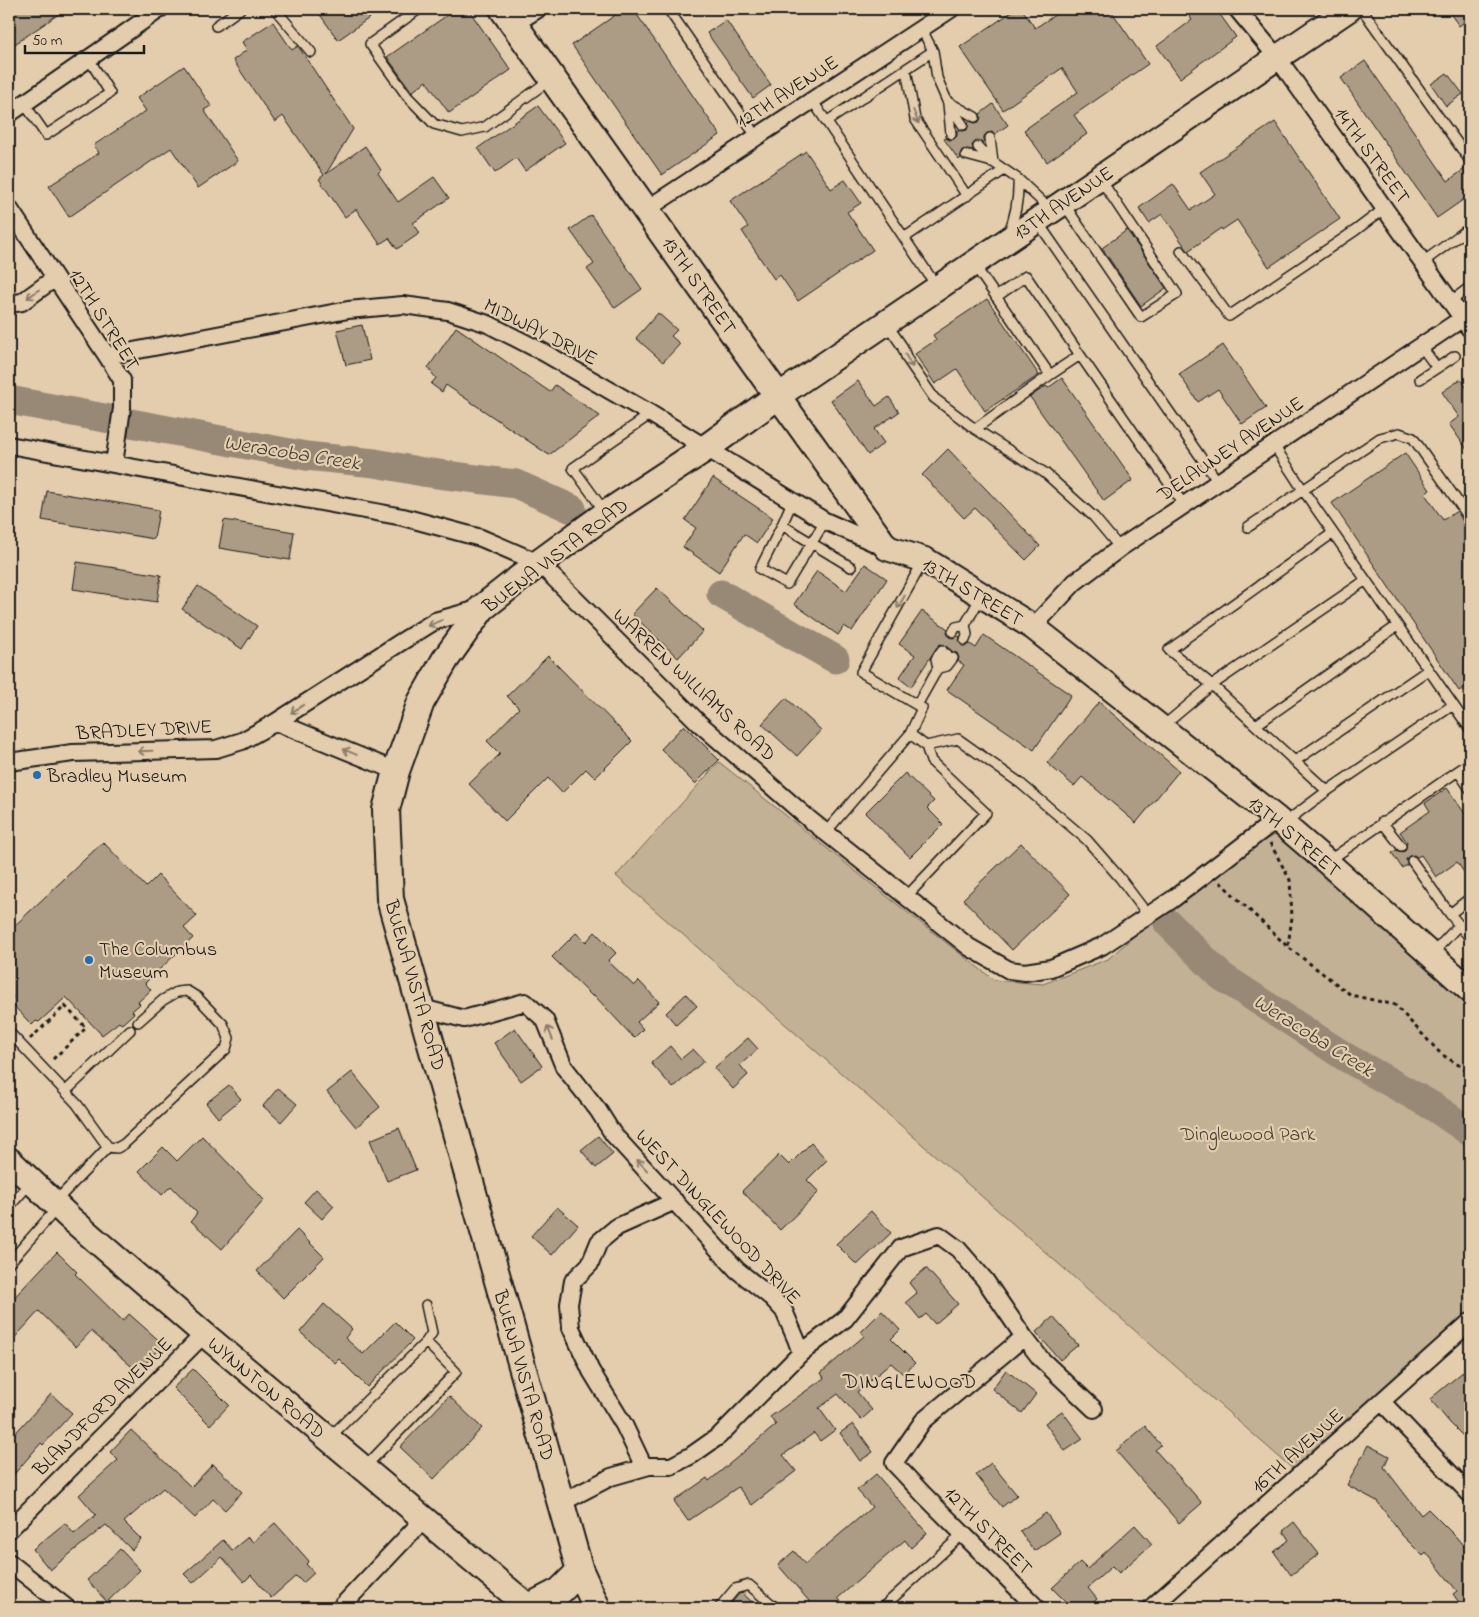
<svg xmlns="http://www.w3.org/2000/svg" width="1479" height="1617" font-family="'Indie Flower',sans-serif">
<style>
.green{fill:#c3b195;stroke:#706658}
.lines{fill:none;stroke-linecap:round;stroke-linejoin:round}
.river{stroke:#978976;stroke-width:29}
.building{fill:#ac9c85;stroke:#1c1c1c}
.lane-casing{stroke:#1c1c1c;stroke-width:12}
.street-casing{stroke:#1c1c1c;stroke-width:20}
.secondary-casing{stroke:#1c1c1c;stroke-width:28}
.primary-casing{stroke:#1c1c1c;stroke-width:30}
.path{stroke:#1c1c1c;stroke-width:3;stroke-dasharray:4 4;stroke-linecap:butt}
.lane{stroke:#e4cdad;stroke-width:9}
.street{stroke:#e4cdad;stroke-width:16}
.secondary{stroke:#e4cdad;stroke-width:24}
.primary{stroke:#e4cdad;stroke-width:26}
.oneway{stroke:#8a7d6c}
.poi-dot{fill:#1f6fb2;stroke:#e4cdad;stroke-width:2}
.labels{text-anchor:middle;stroke-width:4.5;stroke-linejoin:round;paint-order:stroke}
.street-label{font-size:20px;fill:#1c1c1c;stroke:#e4cdad}
.poi-label{font-size:20px;fill:#1c1c1c;stroke:#e4cdad;text-anchor:start}
.park-label{font-size:20px;fill:#46413a;stroke:#e4cdad}
.water-label{font-size:21px;font-style:italic;fill:#413d37;stroke:#e4cdad}
.neighbourhood-label{font-size:21px;letter-spacing:1px;fill:#1c1c1c;stroke:#e4cdad}
</style>
<rect width="100%" height="100%" fill="#e4cdad"/>
<filter id="ink" filterUnits="userSpaceOnUse"><feTurbulence type="fractalNoise" baseFrequency=".02" numOctaves="2"/><feDisplacementMap in="SourceGraphic" scale="10" xChannelSelector="R" yChannelSelector="G"/><feConvolveMatrix kernelMatrix="1 2 1 2 8 2 1 2 1" color-interpolation-filters="sRGB"/></filter>
<g filter="url(#ink)">
<!-- green -->
<path class="green" d="M719 762 884 894 994 980 1043 984 1108 959 1209 871 1278 833 1462 1001 1470 1007V1313L1294 1470 616 876Z"/>
<g class="lines">
<!-- river -->
<path class="river" d="M9 400 306 456 375 463 423 472 516 484 572 509
M721 594 835 659
M1168 923 1221 976 1347 1058 1434 1107 1470 1132"/>
</g>
<!-- building -->
<path class="building" d="M9 9H66L9 48Z
M316 9H382L338 40Z
M456 9H468L511 70 449 113 426 81 412 92 387 57Z
M624 9H633L720 135 662 175 572 45Z
M1016 9H1022L1035 28 1064 9H1110L1148 64 1074 115 1087 134 1047 162 1024 130 1078 92 1062 68 1003 110 960 47Z
M1194 9H1216L1236 37 1180 78 1157 46 1192 20 1188 14Z
M1447 9H1470V18L1459 26Z
M726 20 771 85 753 98 707 33Z
M273 22 292 50 298 46 353 129 326 174 365 146 381 170 378 173 398 202 434 177 449 198 413 223 420 233 397 249 389 238 380 244 356 209 345 217 319 179 324 175 283 116 275 122 233 60 247 50 242 42Z
M1365 61 1448 181 1470 165V195L1437 218 1341 78Z
M184 66 211 106 204 110 238 161 198 188 171 148 69 217 49 186 99 153 94 145 146 111 137 98Z
M1447 73 1463 94 1446 106 1431 84Z
M993 104 1008 125 995 134 992 132 987 133 984 136V142L976 141 972 145 973 150 967 149 962 150 960 154 961 158 959 160 944 139 946 138 949 140 954 139 957 136V130L963 131 967 130 969 121 975 123 979 122 981 117 980 114Z
M538 106 565 143 525 171 516 158 495 173 478 148Z
M1275 122 1340 219 1269 267 1237 220 1222 230 1221 228 1188 251 1162 214 1149 223 1139 208 1173 184 1191 210 1215 194 1200 172Z
M806 151 831 189 845 180 861 203 847 212 873 250 798 301 780 275 774 279 742 231 748 227 730 201Z
M591 215 642 289 615 308 587 269 594 264 570 230Z
M1127 230 1166 288 1141 306 1102 248Z
M987 299 1039 375 985 411 957 369 935 384 915 354 936 340 933 335Z
M658 313 677 330 671 336 680 344 663 362 636 338Z
M362 325 370 360 346 365 337 330Z
M456 327 550 392 555 385 600 416 549 455 446 385 442 392 431 384 436 378 428 368Z
M1223 345 1266 408 1242 424 1218 389 1198 402 1179 374Z
M1062 378 1133 480 1104 501 1030 397 1046 386 1048 388Z
M1461 379 1470 393V454L1449 424 1459 417 1442 392Z
M858 381 876 406 889 397 899 412 874 429 884 443 868 455 831 400Z
M948 449 1040 546 1026 560 975 508 964 518 922 475Z
M1405 453 1430 490 1425 494 1443 520 1457 511 1470 534V683L1459 691 1332 503Z
M713 478 773 518 757 543 744 534 719 572 683 547 696 528 685 520Z
M47 491 159 510 154 539 42 520Z
M224 520 294 532 290 560 219 548Z
M77 562 161 575 157 602 73 589Z
M865 564 887 579 852 631 844 626 838 635 794 604 817 571 846 591Z
M198 586 257 626 242 649 182 609Z
M657 588 703 631 678 658 632 614Z
M922 611 948 629 947 632 949 637 953 638 958 636 960 637 959 641 962 646H966L970 644 976 648 984 635 1071 695 1034 750 947 690 964 665 958 661 959 658 957 653 953 652 945 645 940 644 937 647 911 687 899 678 915 655 899 644Z
M548 656 632 741 595 778 586 769 562 793 548 778 505 821 469 784 500 754 487 741 519 708 507 696Z
M786 698 821 730 797 756 762 724Z
M1099 702 1179 771 1136 823 1082 777 1074 786 1047 763Z
M684 725 719 760 695 784 661 749Z
M905 773 934 801 927 808 943 824 910 857 865 813Z
M1447 788 1470 821V881L1457 862 1436 877 1421 855 1417 857 1414 855 1409 856 1406 859 1407 865 1402 868 1392 853 1396 850 1401 852 1405 851 1407 842 1400 832 1430 811 1425 803Z
M103 842 146 887 158 875 197 916 184 928 193 938 145 983 151 990 138 1002 140 1004 132 1011 134 1013 123 1023 121 1024 119 1022 102 1035 66 997 39 1022 36 1021 32 1025 9 1001 13 997 9 992V931Z
M1021 843 1070 894 1012 950 963 899Z
M595 932 616 953 608 961 634 986 639 981 659 1002 637 1022 643 1029 634 1038 594 995 593 997 552 957 576 933 586 942Z
M686 994 697 1006 676 1025 666 1013Z
M515 1028 542 1066 521 1081 494 1043Z
M748 1038 758 1049 740 1065 748 1075 733 1089 714 1068Z
M670 1046 681 1059 693 1049 704 1061 673 1088 651 1063Z
M352 1072 380 1107 356 1127 327 1092Z
M229 1085 241 1099 218 1118 206 1103Z
M278 1088 297 1104 281 1122 263 1106Z
M399 1128 416 1170 387 1181 370 1140Z
M202 1136 264 1200 222 1249 191 1221 197 1213 171 1186 162 1195 139 1171 163 1147 177 1161Z
M598 1136 613 1154 596 1168 581 1150Z
M811 1143 827 1160 807 1180 819 1192 780 1230 742 1191 779 1155 789 1165Z
M316 1189 334 1206 322 1219 304 1202Z
M557 1207 578 1225 552 1255 531 1236Z
M871 1211 891 1233 857 1265 836 1244Z
M297 1230 324 1257 283 1298 257 1271Z
M57 1252 77 1272 75 1274 123 1321 129 1314 163 1344 138 1372 91 1331 76 1347 39 1311 9 1344V1303Z
M926 1268 958 1304 935 1324 926 1314 920 1319 906 1302 917 1293 909 1283Z
M324 1304 352 1329 345 1338 363 1354 395 1322 413 1340 367 1387 339 1359 335 1363 300 1332Z
M882 1311 900 1330 891 1339 915 1363 903 1374 891 1363 857 1392 872 1410 861 1420 838 1394 819 1408 835 1430 820 1441 814 1433 783 1455 796 1471 752 1505 738 1487 688 1521 674 1501 707 1478 709 1481 776 1425 770 1417 824 1378 821 1373 864 1336 861 1332Z
M1053 1317 1078 1345 1060 1360 1036 1332Z
M1470 1366V1443L1450 1423 1430 1399Z
M193 1369 229 1405 210 1425 173 1388Z
M1006 1370 1036 1394 1022 1413 992 1389Z
M51 1394 72 1413 43 1445 41 1443 9 1480V1440Z
M449 1396 482 1428 434 1479 400 1447Z
M1062 1411 1083 1439 1065 1451 1045 1423Z
M853 1424 873 1452 860 1461 840 1433Z
M1145 1426 1161 1445 1155 1450 1202 1503 1179 1523 1116 1451Z
M131 1430 191 1487 213 1464 242 1492 225 1510 213 1499 195 1518 163 1488 124 1522 141 1539 132 1550 106 1525 50 1570 33 1549 65 1523 74 1534 96 1515 79 1495 118 1460 110 1452Z
M1368 1445 1389 1456 1384 1467 1421 1515 1428 1509 1457 1538 1469 1553 1464 1557 1470 1564V1608H1463L1453 1594 1457 1591 1426 1552 1423 1556 1401 1534 1377 1501 1347 1485Z
M991 1463 1017 1495 1002 1507 976 1475Z
M876 1474 927 1533 911 1548 905 1540 838 1598 847 1608H815L778 1565 794 1551 805 1564 872 1507 857 1490Z
M1046 1513 1060 1533 1034 1551 1020 1531Z
M1294 1522 1319 1554 1291 1575 1274 1552 1289 1540 1283 1531Z
M275 1523 309 1561 306 1564 314 1573 303 1583 296 1576 271 1598 251 1575 244 1582 222 1557 193 1583 184 1574 223 1540 232 1550 248 1537 253 1542Z
M1135 1525 1152 1544 1119 1573 1112 1566 1088 1588 1097 1599 1087 1608H1072L1052 1588 1080 1562 1087 1569Z
M120 1549 140 1570 107 1602 87 1580Z
M742 1593 759 1608H727L739 1594Z"/>
<g class="lines">
<!-- lane casing -->
<g class="lane-casing">
<path id="lane" d="M275 9 311 52
M419 9 370 44 407 96 434 124 462 132 485 127 551 79
M668 9 756 136
M1362 9 1468 158
M216 26 240 9
M921 28 933 51 937 78 947 101 963 125
M906 69 915 119 967 196
M812 100 937 287
M24 103 46 135 110 93 89 59
M950 103 975 117
M948 104 951 134
M826 122 933 51
M990 138 993 162
M978 147 993 162 1018 179 1051 210
M966 155 992 162
M1064 204 1141 317 1177 294 1101 180
M1037 221 1218 482
M1009 232C1016 214 1019 198 1018 179
M904 238 1004 170
M1181 251 1229 316 1356 230 1385 208
M1423 262 1464 232 1470 230
M973 263 1050 375 1080 355 1026 276 996 297
M1451 301 1470 287
M886 323 902 346 907 359 934 398 975 429 1045 473 1094 517 1120 548
M1421 346 1437 368 1455 356
M1080 355 1184 505
M1420 379 1437 368
M975 429 1050 375
M1273 444 1303 490 1380 438 1399 433 1413 438 1470 519
M605 512 573 468 651 414
M825 521 787 584 760 569 782 525 851 567
M782 525 792 502
M1248 527 1303 490 1470 729
M1366 580 1212 685 1327 791 1453 705
M953 632 956 627 965 625 981 597
M965 640 967 635 965 625
M938 668 947 666 953 658
M938 668 947 654
M917 705 938 668 936 659 942 650
M1256 725 1397 626
M1162 727 1212 685 1169 650 1333 533
M910 734 926 746 958 739 1020 783 1087 840 1120 878 1148 915
M1295 761 1428 670
M1458 771 1470 763
M1382 822 1401 846
M1283 824 1327 791
M826 832 910 734 922 708 861 672 924 560
M1412 861 1450 914 1470 938
M1327 862 1458 771 1470 789
M906 897 986 813 931 761 926 746
M1450 914 1470 898
M1432 954 1459 925
M9 1032 77 1104 108 1147
M66 1091 130 1030
M54 1203 108 1147 117 1148 124 1144 226 1049 229 1038 223 1024 197 997 187 991 177 992 163 1000 138 1022
M9 1207 31 1182
M9 1263 58 1207
M328 1439 426 1342
M365 1467 456 1372 426 1342 432 1333 426 1305
M720 1607 735 1589 749 1585 776 1608
M882 1608 963 1534"/>
</g>
<!-- street casing -->
<g class="street-casing">
<path id="street" d="M1237 9 1277 57 1470 329
M514 24 538 9
M9 114 160 9
M9 208 107 356 122 380V408L114 464
M647 209 951 9
M9 304 22 302 55 278
M107 356 348 310 403 305 448 311 488 324 543 352 651 414 825 521 886 548
M9 445 403 517 481 538 539 563 699 723 809 819 969 947 1009 970 1025 972 1051 968 1102 946 1173 899 1277 819
M1033 627 1075 582 1120 548 1463 318
M276 722 396 771
M9 762 73 753 216 749 242 741 276 722 401 642 435 621 482 608
M422 1008 464 1019 525 1002 545 1020 564 1067 598 1110 613 1134 737 1270 772 1298 784 1311 796 1339 801 1353
M1024 1337 923 1421 894 1463 924 1495 1037 1608
M1382 1402 1470 1494
M644 1467 624 1425 591 1371 571 1328 569 1304 573 1281 590 1264 599 1242 617 1227 675 1201
M561 1503 611 1477 649 1466H671L692 1455 719 1436 801 1353 845 1319 901 1248 939 1235 958 1249 985 1280 1024 1337 1041 1359 1094 1409
M9 1530 204 1334
M9 1562 67 1608
M340 1608 423 1520
M1151 1608 1470 1322"/>
</g>
<!-- secondary casing -->
<g class="secondary-casing">
<path id="secondary" d="M1349 9 778 396 887 548 925 560 1033 627 1277 819 1327 862 1470 990
M9 1160 70 1218 204 1334 530 1608"/>
</g>
<!-- primary casing -->
<g class="primary-casing">
<path id="primary" d="M503 9 778 396 706 448 606 514 539 563 482 608 445 660 421 702 396 771 386 810 390 899 580 1571 597 1608
M529 1607 560 1591 580 1571"/>
</g>
<!-- path -->
<path class="path" d="M1270 843 1290 880 1292 917 1288 946
M1220 882 1288 947 1351 995 1395 1005 1441 1054 1470 1072
M30 1039 65 1006 86 1028 51 1061"/>
<!-- lane -->
<use href="#lane" class="lane"/>
<!-- street -->
<use href="#street" class="street"/>
<!-- secondary -->
<use href="#secondary" class="secondary"/>
<!-- primary -->
<use href="#primary" class="primary"/>
</g>
<!-- one-way arrows -->
<defs><path id="oneway-shaft" d="M-6 0H5M1.5-3L5.5 0L1.5 3" fill="none" stroke-width="1.6" stroke-linecap="round" stroke-linejoin="round" transform="scale(1.25)"/></defs>
<g class="oneway">
<use href="#oneway-shaft" transform="translate(916 117) rotate(69)"/>
<use href="#oneway-shaft" transform="translate(33 294) rotate(144)"/>
<use href="#oneway-shaft" transform="translate(909 361) rotate(60)"/>
<use href="#oneway-shaft" transform="translate(901 602) rotate(120)"/>
<use href="#oneway-shaft" transform="translate(435 623) rotate(156)"/>
<use href="#oneway-shaft" transform="translate(297 709) rotate(147)"/>
<use href="#oneway-shaft" transform="translate(145 751) rotate(178)"/>
<use href="#oneway-shaft" transform="translate(350 752) rotate(-158)"/>
<use href="#oneway-shaft" transform="translate(550 1033) rotate(-112)"/>
<use href="#oneway-shaft" transform="translate(642 1165) rotate(-133)"/>
</g>
</g>
<!-- markers -->
<g class="poi-dot">
<circle cx="37" cy="775" r="5"/>
<circle cx="89" cy="960" r="5"/>
</g>
<g class="labels">
<!-- street labels -->
<g class="street-label">
<text transform="translate(787 91) rotate(-33)" y="7">12TH AVENUE</text>
<text transform="translate(1373 155) rotate(54)" y="7">14TH STREET</text>
<text transform="translate(1063 202) rotate(-34)" y="7">13TH AVENUE</text>
<text transform="translate(700 285) rotate(55)" y="7">13TH STREET</text>
<text transform="translate(105 319) rotate(58)" y="7">12TH STREET</text>
<text transform="translate(541 331) rotate(27)" y="7">MIDWAY DRIVE</text>
<text transform="translate(1230 448) rotate(-34)" y="7">DELAUNEY AVENUE</text>
<text transform="translate(555 555) rotate(-37)" y="7">BUENA VISTA ROAD</text>
<text transform="translate(973 591) rotate(31)" y="7">13TH STREET</text>
<text transform="translate(695 684) rotate(43)" y="7">WARREN WILLIAMS ROAD</text>
<text transform="translate(144 729) rotate(-3)" y="7">BRADLEY DRIVE</text>
<text transform="translate(1295 836) rotate(40)" y="7">13TH STREET</text>
<text transform="translate(416 985) rotate(74)" y="7">BUENA VISTA ROAD</text>
<text transform="translate(719 1216) rotate(47)" y="7">WEST DINGLEWOOD DRIVE</text>
<text transform="translate(525 1375) rotate(74)" y="7">BUENA VISTA ROAD</text>
<text transform="translate(267 1387) rotate(40)" y="7">WYNNTON ROAD</text>
<text transform="translate(102 1406) rotate(-45)" y="7">BLANDFORD AVENUE</text>
<text transform="translate(1297 1450) rotate(-42)" y="7">16TH AVENUE</text>
<text transform="translate(989 1530) rotate(45)" y="7">12TH STREET</text>
</g>
<!-- poi labels -->
<g class="poi-label">
<text x="47" y="782">Bradley Museum</text>
<text x="99" y="955">The Columbus<tspan x="99" dy="23">Museum</tspan></text>
</g>
<!-- park labels -->
<g class="park-label">
<text x="1248" y="1140">Dinglewood Park</text>
</g>
<!-- water labels -->
<g class="water-label">
<text transform="translate(292 452) rotate(9)" y="7">Weracoba Creek</text>
<text transform="translate(1314 1035) rotate(32)" y="7">Weracoba Creek</text>
</g>
<!-- neighbourhood labels -->
<g class="neighbourhood-label">
<text x="910" y="1388">DINGLEWOOD</text>
</g>
</g>
<!-- margin -->
<rect width="1479" height="1617" fill="none" stroke="#e4cdad" stroke-width="30"/>
<rect x="15" y="15" width="1449" height="1587" fill="none" stroke="#1c1c1c" stroke-width="2" filter="url(#ink)"/>
<!-- scale -->
<path d="M25 45v8h119v-8" fill="none" stroke="#1c1c1c" stroke-width="2.5"/>
<text x="32" y="45" font-size="15" fill="#1c1c1c" stroke="#e4cdad" stroke-width="4" paint-order="stroke">50 m</text>
</svg>
